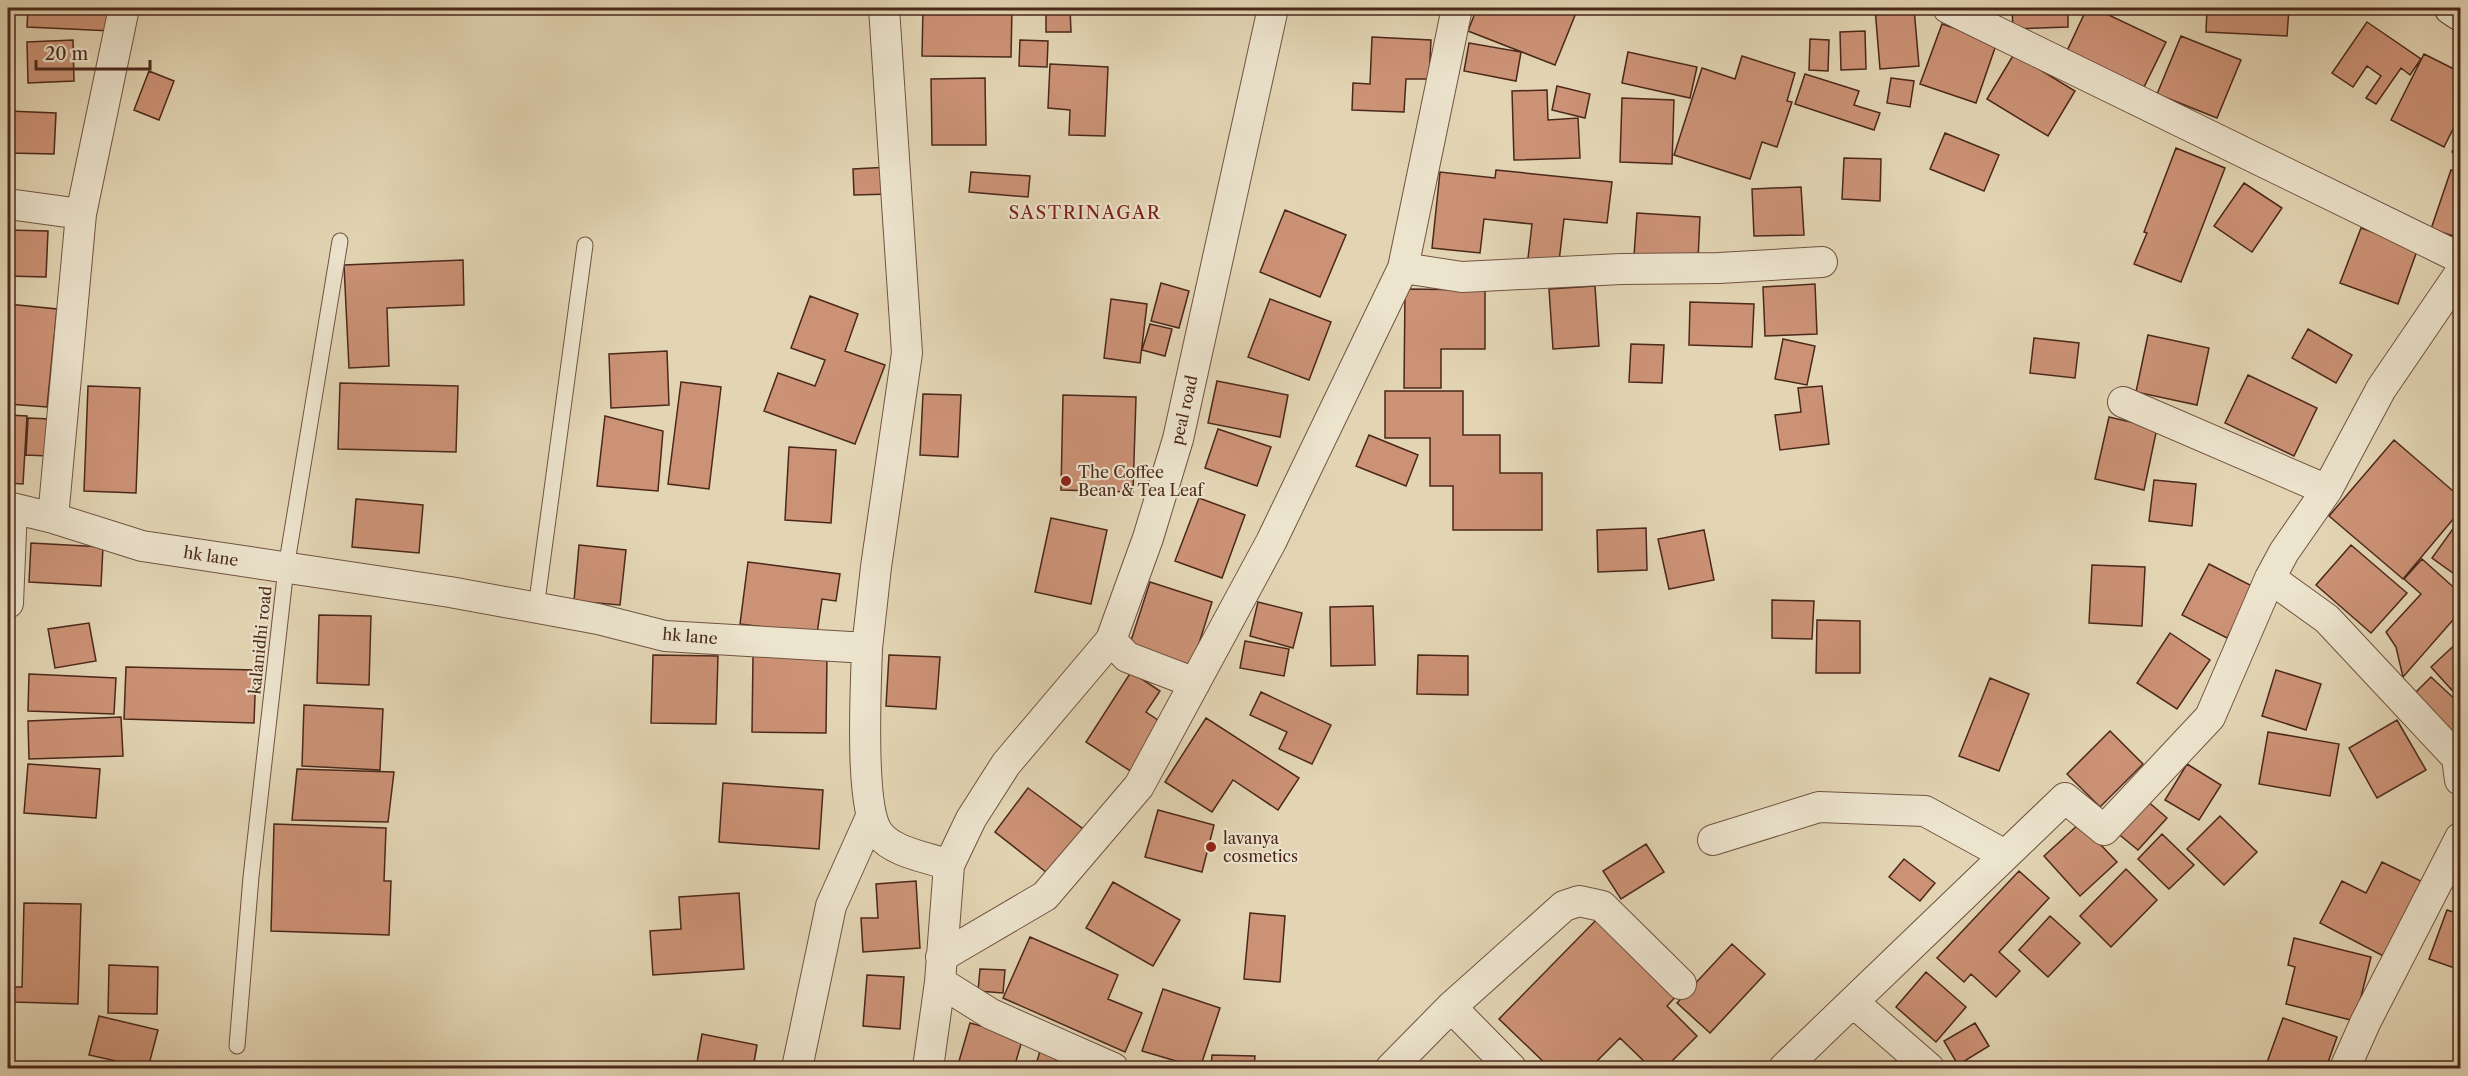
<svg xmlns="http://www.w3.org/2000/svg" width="2468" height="1076" font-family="'Libre Caslon Text',serif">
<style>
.building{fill:#cc9276;stroke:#4b281a;stroke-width:1.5}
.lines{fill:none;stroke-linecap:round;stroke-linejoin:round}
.lane-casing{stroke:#715340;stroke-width:17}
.street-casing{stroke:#715340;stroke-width:32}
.secondary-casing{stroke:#4b281a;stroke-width:35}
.lane{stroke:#ede4ce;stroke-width:15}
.street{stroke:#ede4ce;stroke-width:30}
.secondary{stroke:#ede4ce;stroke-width:33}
.poi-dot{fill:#8f2418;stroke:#ede4ce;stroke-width:2}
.labels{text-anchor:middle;stroke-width:4.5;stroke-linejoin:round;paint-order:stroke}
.street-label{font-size:16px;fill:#4b281a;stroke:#ede4ce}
.poi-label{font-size:16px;fill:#4b281a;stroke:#ede4ce;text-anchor:start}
.neighbourhood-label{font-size:18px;letter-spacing:1.5px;fill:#7a1f14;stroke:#ede4ce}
</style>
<rect width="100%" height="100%" fill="#e3d5b4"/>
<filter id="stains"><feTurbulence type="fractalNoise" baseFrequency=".00333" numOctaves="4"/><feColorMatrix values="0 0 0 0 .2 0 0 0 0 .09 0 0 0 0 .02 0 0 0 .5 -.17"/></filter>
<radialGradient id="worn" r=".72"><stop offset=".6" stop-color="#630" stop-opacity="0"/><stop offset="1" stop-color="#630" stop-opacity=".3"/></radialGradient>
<!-- building -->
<path class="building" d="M28 8H113L112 31 27 27Z
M923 8H1012L1011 57 922 56Z
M1046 8H1070L1071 32H1046Z
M1477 8H1578L1555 65 1468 31Z
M1875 8H1914L1919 66 1880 69Z
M2012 8H2068V27L2013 29Z
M2087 8H2094L2166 42 2144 87 2067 51Z
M2207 8H2289L2287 36 2206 32Z
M2367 22 2421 59 2410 75 2401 68 2376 104 2366 98 2381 76 2367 66 2353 87 2332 73Z
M1942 24 1997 42 1976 103 1920 84Z
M1865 31 1866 69 1841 70 1840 32Z
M2181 36 2241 60 2217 118 2157 94Z
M1372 37 1431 40 1429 79H1406L1404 112 1352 110 1353 83 1370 84Z
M1810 39 1829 40 1828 71 1809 70Z
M73 40 74 81 28 83 27 42Z
M1020 40 1048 41 1047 67 1019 66Z
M1469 43 1521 52 1516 81 1464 71Z
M1628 52 1697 67 1690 98 1622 83Z
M2014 54 2075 91 2048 136 1987 99Z
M2424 54 2460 72V115L2444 147 2391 120Z
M1742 56 1795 73 1787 101 1792 102 1777 147 1762 142 1750 179 1674 155 1702 68 1735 79Z
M1050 64 1108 67 1105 136 1069 135 1070 110 1048 108Z
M149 71 174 81 159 120 134 110Z
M1805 74 1859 91 1854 105 1880 113 1874 130 1795 104Z
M985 78 986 145H932L931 79Z
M1891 78 1914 81 1910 107 1887 103Z
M1557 86 1590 94 1585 118 1552 110Z
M1547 90 1548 120 1578 118 1580 158 1514 160 1512 91Z
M1622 98 1674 100 1672 164 1620 162Z
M8 111 56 113 54 154 8 153Z
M1945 133 1999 155 1984 191 1930 169Z
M2460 135V156L2452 152Z
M2176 148 2225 168 2181 282 2134 264 2147 233 2144 232Z
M1844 158 1881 159 1880 201 1842 199Z
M890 167 891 194 854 195 853 169Z
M1496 170 1612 182 1607 223 1564 219 1558 270 1527 267 1532 224 1484 219 1480 253 1432 248 1440 172 1495 178Z
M2451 170 2460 173V238L2431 229Z
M971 172 1030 176 1028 197 969 192Z
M2244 183 2282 208 2252 252 2214 226Z
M1801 187 1804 235 1754 236 1752 189Z
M1285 210 1346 235 1320 297 1260 272Z
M1637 213 1700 217 1698 260 1634 256Z
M2361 228 2418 248 2398 304 2340 283Z
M8 230 48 231 46 277 8 276Z
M463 260 464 305 387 308 389 366 349 368 344 265Z
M1161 283 1189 291 1179 328 1151 321Z
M1815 284 1817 334 1765 336 1763 287Z
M1595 286 1599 346 1553 349 1549 289Z
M1405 289 1485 290V349H1441V388H1404Z
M810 296 858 314 845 351 885 365 855 444 764 411 778 373 815 386 825 360 791 348Z
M1111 299 1147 304 1140 363 1104 358Z
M1270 299 1331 322 1309 380 1248 357Z
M1690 302 1754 304 1752 347 1689 345Z
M8 304 57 309 47 407 8 404Z
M1150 324 1172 329 1165 356 1142 350Z
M2308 329 2352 355 2336 383 2292 358Z
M2148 335 2209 348 2197 405 2136 392Z
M2034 338 2079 343 2075 378 2030 373Z
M1783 339 1815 346 1807 385 1775 379Z
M1631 344 1664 345 1662 383 1629 382Z
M667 351 669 405 611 408 609 354Z
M2248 375 2317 408 2294 456 2225 423Z
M1217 381 1288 395 1280 437 1208 423Z
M681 382 721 387 709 489 668 484Z
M340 383 458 386 456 452 338 449Z
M88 386 140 388 136 493 84 491Z
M1822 386 1829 444 1780 450 1775 415 1801 412 1798 388Z
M1385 391H1463V435H1500V473H1542V530H1453V486H1430V438H1385Z
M923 394 961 395 958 457 920 455Z
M1063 395 1136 397 1133 492 1061 490Z
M8 415 27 416 23 484 8 483Z
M605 416 663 431 658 491 597 486Z
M2109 417 2157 428 2144 490 2095 479Z
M28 418 50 419 48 456 26 455Z
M1218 429 1271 447 1257 486 1205 468Z
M1369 435 1418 455 1406 486 1356 466Z
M2394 440 2460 497V511L2403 579 2329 516Z
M789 447 836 450 831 523 785 520Z
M2154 480 2196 484 2192 526 2149 521Z
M1199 498 1245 515 1222 578 1175 561Z
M356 499 423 505 419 553 352 547Z
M1051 518 1107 530 1091 604 1035 592Z
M2460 519V578L2432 558Z
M1646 528 1647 570 1598 572 1597 530Z
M1704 530 1714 580 1669 589 1658 539Z
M31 543 103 547 101 586 29 582Z
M579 545 626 550 620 605 574 601Z
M2351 545 2407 593 2371 633 2316 585Z
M2422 559 2460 593V612L2403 677 2396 647 2386 632 2421 594 2404 579Z
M748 562 840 574 836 601 822 599 817 634 740 624Z
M2209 564 2254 587 2227 638 2182 615Z
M2092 565 2145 567 2142 626 2089 623Z
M1150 582 1212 602 1190 672 1127 653Z
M1772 600 1814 601 1812 639 1772 638Z
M1258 602 1302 613 1293 648 1250 636Z
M1373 606 1375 665 1331 666 1330 607Z
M319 615 371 616 369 685 317 683Z
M1817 620 1860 621V673H1816Z
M89 623 96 661 55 668 48 629Z
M2170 633 2210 660 2177 709 2137 683Z
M2460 640V699L2431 667Z
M1245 641 1289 649 1284 676 1240 668Z
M653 655 718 656 716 724 651 723Z
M753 655 827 656 826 733 752 732Z
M889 655 940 657 936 709 886 706Z
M1418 655 1468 656V695L1417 694Z
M126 667 256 670 254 723 124 719Z
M2276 670 2321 684 2306 730 2262 716Z
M1131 672 1160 691 1146 712 1167 726 1135 774 1086 742Z
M29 674 116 678 114 714 28 711Z
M2431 677 2460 704V740L2413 695Z
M1990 678 2029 694 1999 771 1959 756Z
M1261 692 1331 725 1312 764 1279 749 1287 732 1250 715Z
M304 705 383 709 380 770 302 766Z
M121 717 123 756 29 759 28 721Z
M1206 718 1299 778 1278 810 1233 780 1212 812 1165 782Z
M2397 720 2426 770 2377 798 2349 748Z
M2110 731 2143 764 2100 807 2067 774Z
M2268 732 2339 744 2330 796 2259 784Z
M28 764 100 769 96 818 24 813Z
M2187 764 2221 785 2199 820 2165 800Z
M297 769 394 772 388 822 292 820Z
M723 783 823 790 819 849 719 842Z
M1028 788 1086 831 1051 876 995 832Z
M2145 799 2167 818 2138 850 2116 832Z
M1158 810 1214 825 1202 872 1145 857Z
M2220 816 2257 852 2224 885 2187 849Z
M2080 823 2117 862 2080 896 2044 856Z
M274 824 386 828 384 881H391L389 935 271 931Z
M2162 834 2194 865 2169 889 2138 859Z
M1646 844 1664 872 1621 899 1603 871Z
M1904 859 1935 883 1920 901 1889 877Z
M2382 862 2427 884 2389 959 2320 923 2342 881 2366 893Z
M2126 869 2157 900 2111 947 2080 916Z
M2019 871 2049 898 1999 952 2020 971 1996 997 1971 974 1964 982 1937 958Z
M916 881 920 948 863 952 861 918H878L876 884Z
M1113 882 1180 920 1153 966 1086 928Z
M739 893 744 969 653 975 650 931 681 929 679 897Z
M24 903 81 904 78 1004 13 1002V987H22Z
M2447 910 2460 914V970L2429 959Z
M1250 913 1285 916 1280 982 1244 979Z
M1600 916 1680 992 1667 1006 1697 1036 1665 1068H1651L1620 1038 1590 1068H1550L1499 1019Z
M2050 916 2080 943 2048 977 2019 950Z
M1030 937 1118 975 1108 999 1142 1013 1125 1052 1003 998Z
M2294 938 2371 957 2355 1021 2286 1004 2295 967 2288 965Z
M1732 944 1765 974 1710 1033 1677 1003Z
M109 965 158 967 157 1014 108 1013Z
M980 969 1005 970 1003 993 978 991Z
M1926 972 1966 1007 1936 1042 1896 1007Z
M867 975 904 977 900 1029 863 1026Z
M1163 989 1220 1008 1200 1068 1142 1051Z
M99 1016 158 1030 148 1068 89 1055Z
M2283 1018 2337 1037 2326 1068H2265Z
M970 1023 1023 1037 1014 1068H957Z
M1975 1023 1989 1046 1958 1065 1944 1041Z
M702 1034 757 1045 753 1068H696Z
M1040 1051 1093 1068H1035Z
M1212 1055 1255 1056 1254 1068H1211Z"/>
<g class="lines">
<!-- lane casing -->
<g class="lane-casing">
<path id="lane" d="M536 608 585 245
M237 1046 251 877 286 568 340 241"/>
</g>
<!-- street casing -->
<g class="street-casing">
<path id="street" d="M1948 8 2460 258
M8 204 81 214 124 8
M1403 268 1462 277 1621 269 1719 268 1822 262
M2460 273 2381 389 2327 490 2284 552 2270 578 2327 619 2457 758 2460 780
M2123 402 2327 490
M8 507 53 518 142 546 450 592 598 619 665 636 867 648C866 685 859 808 879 834 894 853 927 857 949 865
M53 518 81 214
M8 603 12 508
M1111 640 1127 657 1195 683
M867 648 876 567 907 353 884 8
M1713 840 1819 807 1925 811 2005 855
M941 957 1045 896 1139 786 1271 542 1403 268 1457 8
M940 982 991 1014 1113 1068
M1853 1002 1929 1068
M1451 1007 1511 1068
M797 1068 831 906 870 819
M928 1068 940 982 949 865 971 819 1006 764 1111 640 1148 538 1178 439 1273 8
M1391 1068 1451 1007 1564 906 1579 901 1602 906 1681 984
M1784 1068 2065 798 2104 830 2210 717 2270 578
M2345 1068 2366 1021 2460 838"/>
</g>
<!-- secondary casing -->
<g class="secondary-casing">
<path id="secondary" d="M2451 8 2460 14"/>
</g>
<!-- lane -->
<use href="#lane" class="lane"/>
<!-- street -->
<use href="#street" class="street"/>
<!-- secondary -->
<use href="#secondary" class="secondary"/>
</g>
<!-- markers -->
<g class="poi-dot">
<circle cx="1066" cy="481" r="6"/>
<circle cx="1211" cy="847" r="6"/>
</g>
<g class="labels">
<!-- street labels -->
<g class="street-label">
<text transform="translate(1184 410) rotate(-77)" y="6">peal road</text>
<text transform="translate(211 556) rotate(9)" y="6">hk lane</text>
<text transform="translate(690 636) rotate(5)" y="6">hk lane</text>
<text transform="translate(260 640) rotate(-84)" y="6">kalanidhi road</text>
</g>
<!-- poi labels -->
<g class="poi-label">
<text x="1078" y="478">The Coffee<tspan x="1078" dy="18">Bean &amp; Tea Leaf</tspan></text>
<text x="1223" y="844">lavanya<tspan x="1223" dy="18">cosmetics</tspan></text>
</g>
<!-- neighbourhood labels -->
<g class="neighbourhood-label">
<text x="1085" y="219">SASTRINAGAR</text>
</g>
</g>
<!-- margin -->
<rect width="2468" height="1076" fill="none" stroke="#e3d5b4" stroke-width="30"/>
<rect x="9" y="9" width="2450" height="1058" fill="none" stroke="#4b281a" stroke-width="3"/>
<rect x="15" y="15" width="2438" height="1046" fill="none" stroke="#4b281a" stroke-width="1.5"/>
<!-- scale -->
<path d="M36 60v9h114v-9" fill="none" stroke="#4b281a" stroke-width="3"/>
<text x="45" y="60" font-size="18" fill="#4b281a" stroke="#ede4ce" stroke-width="4.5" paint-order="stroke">20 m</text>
<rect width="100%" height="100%" filter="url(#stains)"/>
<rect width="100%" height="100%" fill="url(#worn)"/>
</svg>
